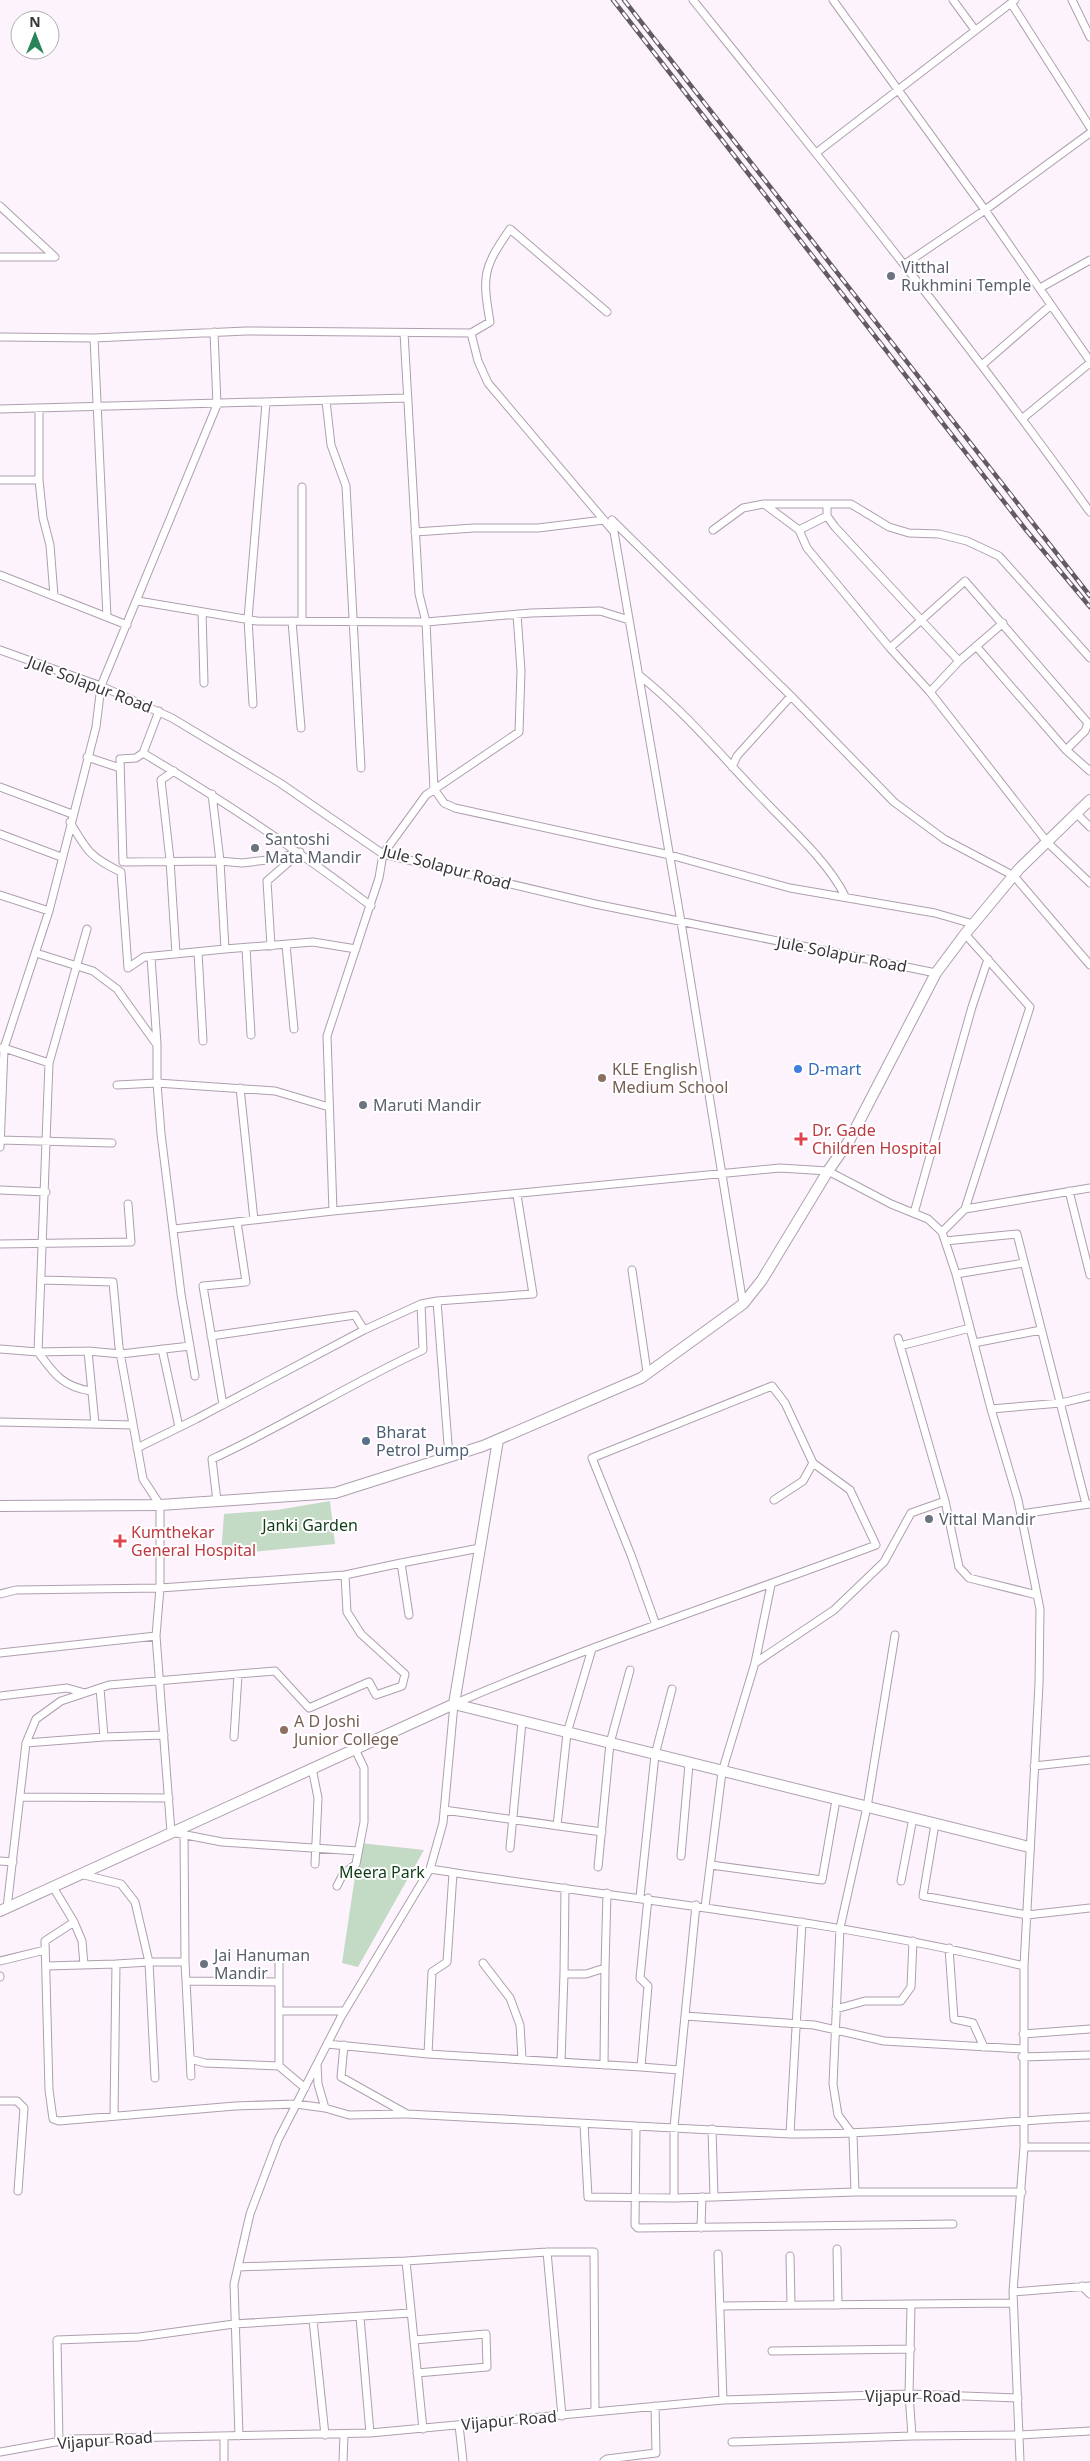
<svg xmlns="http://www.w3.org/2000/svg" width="1090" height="2461" font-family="'Noto Sans',sans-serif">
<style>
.green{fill:#c3dac4}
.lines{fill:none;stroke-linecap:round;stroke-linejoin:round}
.street-casing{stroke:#ae9faf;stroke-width:9}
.secondary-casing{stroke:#ae9faf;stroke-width:12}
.street{stroke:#fff;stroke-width:7}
.secondary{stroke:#fff;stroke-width:10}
.rail-casing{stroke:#625b62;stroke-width:4.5}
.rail{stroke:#fff;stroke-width:2.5;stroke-dasharray:8;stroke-linecap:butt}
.worship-dot{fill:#6b7280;stroke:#fff;stroke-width:2}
.shop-dot{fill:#3f7fe0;stroke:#fff;stroke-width:2}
.education-dot{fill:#8d6e63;stroke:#fff;stroke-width:2}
.health-dot{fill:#e0444e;stroke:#fff;stroke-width:2}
.service-dot{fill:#5c6f8a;stroke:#fff;stroke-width:2}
.labels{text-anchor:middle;stroke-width:4;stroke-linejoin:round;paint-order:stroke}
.worship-label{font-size:16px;fill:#5b616d;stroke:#fff;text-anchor:start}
.street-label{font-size:16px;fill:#3b353b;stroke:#fff}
.education-label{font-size:16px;fill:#785e54;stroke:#fff;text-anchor:start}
.shop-label{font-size:16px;fill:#366cbe;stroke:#fff;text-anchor:start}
.health-label{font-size:16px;fill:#be3a42;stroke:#fff;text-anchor:start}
.service-label{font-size:16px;fill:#4e5e75;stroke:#fff;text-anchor:start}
.park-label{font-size:16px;fill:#103d18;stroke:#fff}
</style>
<rect width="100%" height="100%" fill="#fcf3fd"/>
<!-- green -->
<path class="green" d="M330 1501 335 1544 221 1555 224 1514 277 1510Z
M360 1843 424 1850 358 1967 342 1963Z"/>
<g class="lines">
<!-- street casing -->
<g class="street-casing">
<path id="street" d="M693 0C828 168 964 336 1090 512
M833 0 985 210 1090 361
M953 0 975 30
M1072 0 1090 37
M1011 3 1090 127
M816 153 1015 0
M0 206 55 257H0
M905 264 985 210 1090 133
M1040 288 1090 260
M404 333 419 594 426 622 434 789 444 803 455 808 670 855 790 888 935 913 973 924
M471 333 478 361 488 383 614 532
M0 337 94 338 246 331 471 333 490 322C482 275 483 268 510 229L607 312
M94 338 107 617
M982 365 1051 305
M326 401 331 445 346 486 361 768
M39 408V480L43 518 50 545 54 596
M0 409 407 398
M1023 418 1090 363
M0 480H39
M302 487V621
M764 504 799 530 807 548 890 648 930 692 1047 842 1090 883
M612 520 681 922 743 1304
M612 520 791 696 894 802 944 839 1014 876 1090 965
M713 530 743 508 764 504H827
M799 530 827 516
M415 532 474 528H538L604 520
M0 575 127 625
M138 601 257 621 426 622 531 613 600 611 629 620
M202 612 204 683
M292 621 301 728
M976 646 1066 750 1090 771
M890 648 965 581 1088 723 1085 731 1066 750
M0 650 101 686 172 718 280 783 383 854 595 904 936 973
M959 661 835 527 827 516V504H851L889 527 909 533 939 534 967 541 999 556 1090 658
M639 675C683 710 719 753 758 794 785 823 828 861 845 896
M930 692 959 661 1003 623
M253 704 248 619 266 403
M159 711 143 753C222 800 298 850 371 906
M143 753 136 758 120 759 123 862 220 861 242 863 276 859 300 852
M87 757 120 768
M732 767 737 756 791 696
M174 771 161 780 170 860 176 954
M0 787 72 814
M212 794 220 861 225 949
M1076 813 1090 827
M70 822C87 851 91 858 121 872L128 968 144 957 225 949 313 942 356 949
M0 834 61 857
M0 895 49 911
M286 945 294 1029
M271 946 267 881 298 854
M246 948 251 1035
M198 952 203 1041
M36 953 93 971 117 989 157 1045V1083L161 1134 181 1294 195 1376
M151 957 157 1044
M0 1048H4L49 911 96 727 101 686 217 405 214 332
M117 1085 157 1083 275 1091 329 1107
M240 1088 254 1220
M0 1140 112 1143
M0 1147 4 1048 49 1063 87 929
M0 1190 46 1192
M1069 1191 1090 1275
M965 1209 1090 1188
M333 1211 327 1036 379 878 383 854 426 795 519 732 521 671 517 614
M914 1213 972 1007 988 959
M174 1229 333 1211 780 1168 828 1171 891 1204 928 1219 942 1232 956 1274 991 1409 1018 1500 1040 1609 1039 1684 1024 1966V2147L1013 2292 1020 2461
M942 1232 965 1209 1030 1007 965 934
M945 1241 1017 1234 1086 1504
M0 1244 131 1242 128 1204
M632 1270 647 1372
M956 1274 1024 1263
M42 1280 113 1282 119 1347 143 1479 160 1505V1588L156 1636
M437 1301 449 1457
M211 1336 355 1315 364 1330
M898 1338 945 1501 959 1567 969 1578 1037 1595
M974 1343 1041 1330
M900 1346 970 1328
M0 1349 38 1352 49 1063
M162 1349 179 1427
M38 1352C54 1374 63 1387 91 1391
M38 1352 88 1351
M223 1405 203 1286 246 1282 237 1222
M991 1409 1061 1403 1090 1396
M0 1422 133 1425
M95 1424 88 1351 121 1354 190 1346
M137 1448 196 1419 364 1330 421 1304 437 1301 533 1294 517 1195
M774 1500 803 1481 813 1463
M217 1501 212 1459C284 1426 351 1383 423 1350L421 1304
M1021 1514 1090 1504
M0 1594 16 1590 160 1588 345 1575 401 1563
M409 1615 401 1563 480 1548
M0 1653 156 1636 171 1832 222 1842 358 1851
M755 1663 834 1610 884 1562 911 1513 945 1501
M100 1688 104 1737 164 1735
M0 1696 67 1688 85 1693
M234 1737 238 1675
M26 1743 104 1737
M1034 1766 1090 1760
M312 1768 318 1798 315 1864
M20 1797 169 1798
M444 1810 602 1832
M935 1824 923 1896 1027 1915 1090 1908
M557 1826 567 1733 592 1649
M184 1834 185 1962
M510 1848 522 1722
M681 1856 689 1764
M0 1861 13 1862
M711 1865 822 1880 836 1800
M598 1867 610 1743 630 1670
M430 1869C628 1900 828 1918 1024 1966
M80 1874 121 1884 135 1902 149 1962H185L191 2076
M901 1881 913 1818
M337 1886 343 1874 356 1864 364 1822V1768L355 1749
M53 1887 74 1922 45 1941 49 2090 53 2119 59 2121 235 2106 296 2104 325 2108
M640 1897 655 1755 672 1689
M696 1905 674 2127V2198L714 2197 712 2129
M705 1907 722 1772 755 1663 771 1585
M7 1908 26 1743 36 1719 61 1701 109 1685 275 1671 309 1708 369 1682 376 1695 402 1686 405 1674 361 1634 347 1612 345 1575
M74 1922 82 1941 84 1965
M949 1948 954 2019 973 2023 984 2047
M279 1959V2066
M0 1961 45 1950
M483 1963 510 1998 520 2025 522 2059
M116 1964 149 1962 155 2078
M46 1966 116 1964 114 2116
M564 1974 565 1888
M0 1976V1977
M186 1981 279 1982
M836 2009 865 2001H901L911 1987 913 1941
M280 2011H344
M685 2016 814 2025 884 2041 1023 2049
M1023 2034 1090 2029
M327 2044 428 2054 641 2067 648 1986 640 1978 648 1898
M344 2045 341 2077 407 2114 790 2134C890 2135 990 2121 1090 2117
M428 2054 432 1972 447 1962 453 1873
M1022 2057 1090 2055
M190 2059 205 2063 279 2066 305 2088
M561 2062 564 1974H586L605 1968 607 1893
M317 2064 318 2084 325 2108 349 2115 406 2114
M604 2065 605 1968
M641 2067 679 2070
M0 2101H17L24 2108 18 2191
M584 2124 588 2197 674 2198
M636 2126 635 2225 638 2228 953 2224
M790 2134 802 1922
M1024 2147H1090
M855 2192 853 2135 838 2115 833 2084 840 1928 867 1807 895 1635
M714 2197 855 2192H1022
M701 2228 702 2197
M837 2249 838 2305
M547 2252 562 2416
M718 2254 723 2400
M790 2256 791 2305
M406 2261 423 2429
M238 2267 406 2261 547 2252H594L595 2411
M1082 2286 1090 2294
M1013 2292 1090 2286
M721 2306 1013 2303
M360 2317 370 2433
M313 2320 325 2435
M414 2340 486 2334 487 2367 417 2373
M772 2351 911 2349
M459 2425 463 2461
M224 2436V2461
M239 2436 234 2284 250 2214 278 2140 341 2017 430 1869 443 1823 454 1704C592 1644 735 1598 876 1545L850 1490 813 1463 785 1403 772 1386 592 1458 631 1555 656 1625
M912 2436 1020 2435 1090 2431
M59 2442 57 2340 139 2337 234 2324 411 2313
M732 2442 912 2436 909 2394 911 2305
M0 2452 72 2439 370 2433 723 2400 909 2394 1018 2398
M343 2461 344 2435
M604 2461 607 2459 656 2453 655 2406"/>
</g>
<!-- secondary casing -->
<g class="secondary-casing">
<path id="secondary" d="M0 1506 160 1505 335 1493 483 1446 641 1378 743 1304 762 1280 828 1171 849 1141 936 973 965 934 1019 869 1090 800
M454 1704 1029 1847
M0 1911 454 1704 498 1440"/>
</g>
<!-- street -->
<use href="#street" class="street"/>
<!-- secondary -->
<use href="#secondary" class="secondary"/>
<!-- rail casing -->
<g class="rail-casing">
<path id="rail" d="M613 0 1026 530 1090 607
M624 0 1090 596"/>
</g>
<!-- rail -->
<use href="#rail" class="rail"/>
</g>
<!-- markers -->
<g class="worship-dot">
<circle cx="891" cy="276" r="5"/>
<circle cx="255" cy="848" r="5"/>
<circle cx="363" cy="1105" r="5"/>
<circle cx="929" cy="1519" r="5"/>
<circle cx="204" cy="1964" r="5"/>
</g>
<circle class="shop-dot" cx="798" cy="1069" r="5"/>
<g class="education-dot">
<circle cx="602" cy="1078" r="5"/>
<circle cx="284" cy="1730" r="5"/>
</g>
<g class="health-dot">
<path d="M798.5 1131.5h5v5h5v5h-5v5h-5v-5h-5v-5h5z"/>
<path d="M117.5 1533.5h5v5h5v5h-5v5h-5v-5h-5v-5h5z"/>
</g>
<circle class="service-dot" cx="366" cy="1441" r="5"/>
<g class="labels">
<!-- worship labels -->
<g class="worship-label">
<text x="901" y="273">Vitthal<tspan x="901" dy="18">Rukhmini Temple</tspan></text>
<text x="265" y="845">Santoshi<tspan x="265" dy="18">Mata Mandir</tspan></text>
<text x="373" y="1111">Maruti Mandir</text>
<text x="939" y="1525">Vittal Mandir</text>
<text x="214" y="1961">Jai Hanuman<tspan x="214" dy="18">Mandir</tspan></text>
</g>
<!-- street labels -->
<g class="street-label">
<text transform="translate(90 684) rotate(21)" y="6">Jule Solapur Road</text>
<text transform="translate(447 867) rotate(15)" y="6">Jule Solapur Road</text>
<text transform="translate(842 954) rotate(11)" y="6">Jule Solapur Road</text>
<text x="913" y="2402">Vijapur Road</text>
<text transform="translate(509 2420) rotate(-5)" y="6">Vijapur Road</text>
<text transform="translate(105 2440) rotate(-4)" y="6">Vijapur Road</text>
</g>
<!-- education labels -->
<g class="education-label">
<text x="612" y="1075">KLE English<tspan x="612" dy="18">Medium School</tspan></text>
<text x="294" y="1727">A D Joshi<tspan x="294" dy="18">Junior College</tspan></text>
</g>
<!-- shop labels -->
<g class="shop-label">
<text x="808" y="1075">D-mart</text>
</g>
<!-- health labels -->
<g class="health-label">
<text x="812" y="1136">Dr. Gade<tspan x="812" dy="18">Children Hospital</tspan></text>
<text x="131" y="1538">Kumthekar<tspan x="131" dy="18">General Hospital</tspan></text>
</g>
<!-- service labels -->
<g class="service-label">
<text x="376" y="1438">Bharat<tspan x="376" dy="18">Petrol Pump</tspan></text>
</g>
<!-- park labels -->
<g class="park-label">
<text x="310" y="1531">Janki Garden</text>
<text x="382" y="1878">Meera Park</text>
</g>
</g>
<!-- north arrow -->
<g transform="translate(35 35)"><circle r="24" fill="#ffffff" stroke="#b1aeb1"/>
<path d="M0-4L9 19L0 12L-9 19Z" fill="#2a8459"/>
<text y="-8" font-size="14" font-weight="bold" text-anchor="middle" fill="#3b353b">N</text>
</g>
</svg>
